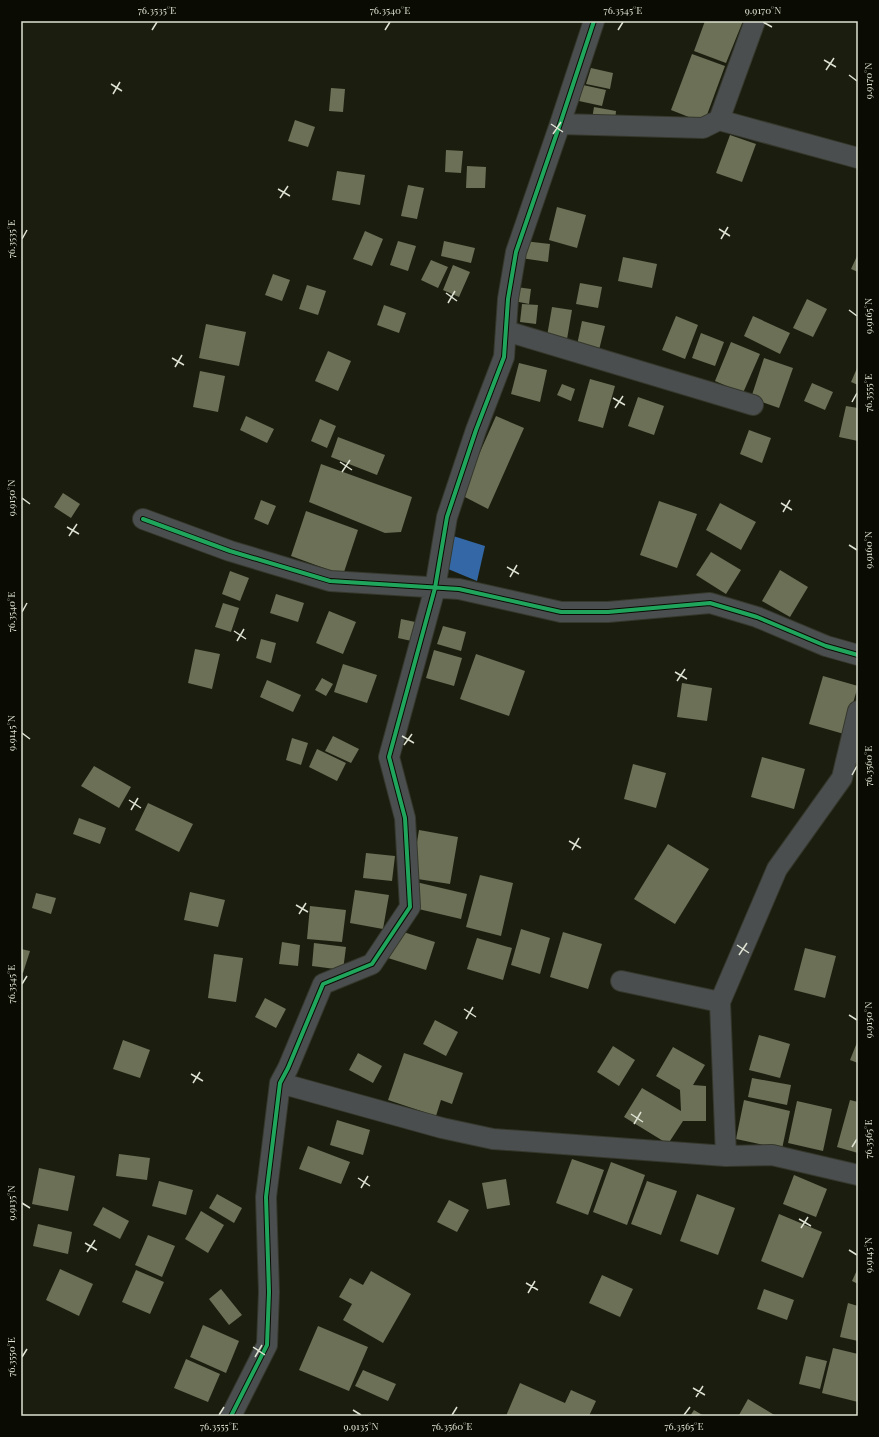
<svg xmlns="http://www.w3.org/2000/svg" width="879" height="1437" font-family="'Playfair Display',serif">
<rect width="100%" height="100%" fill="#1b1e0f"/>
<!-- water -->
<path fill="#3467a5" d="M450,535L485,546L477,581L448,569Z"/>
<!-- building -->
<path fill="#6b7057" d="M705,21H743L726,63L694,51Z
M692,54L725,66L704,123L671,110Z
M591,68L613,73L610,89L586,84Z
M583,85L606,90L602,106L579,101Z
M331,88L345,89L343,112L329,111Z
M594,107L616,111L615,122L592,119Z
M295,120L315,127L308,147L288,141Z
M730,135L756,144L742,182L716,173Z
M446,150L463,151L461,173L445,172Z
M467,166L486,167L485,188H466Z
M337,171L365,175L360,205L332,200Z
M408,185L424,188L417,219L401,216Z
M557,207L586,215L577,248L549,240Z
M365,231L383,239L372,266L353,259Z
M398,241L416,246L408,271L390,265Z
M444,241L475,248L471,263L441,256Z
M524,241L550,244L548,262L521,258Z
M858,254V272L851,269Z
M623,257L657,264L652,288L618,281Z
M431,260L448,267L438,288L421,280Z
M453,265L470,272L459,297L443,290Z
M273,274L290,280L282,301L265,295Z
M580,283L602,287L598,308L576,304Z
M307,285L326,291L318,315L299,309Z
M516,287L531,289L529,304L514,301Z
M807,299L827,309L813,337L793,328Z
M522,304L538,305L536,324L520,322Z
M384,305L406,313L399,333L377,325Z
M552,307L572,310L566,345L546,342Z
M676,316L698,325L685,359L662,350Z
M753,316L790,333L780,354L744,336Z
M582,321L605,326L599,350L577,345Z
M206,324L246,332L239,366L199,358Z
M701,333L724,342L715,366L692,358Z
M731,342L760,354L743,393L715,381Z
M328,351L351,361L338,391L315,381Z
M764,358L793,368L779,408L751,398Z
M519,363L547,370L540,402L511,394Z
M858,366V385L851,382Z
M200,371L225,376L218,412L193,407Z
M590,379L615,386L603,428L578,421Z
M812,383L833,392L825,410L804,401Z
M562,384L575,389L571,401L557,395Z
M638,397L664,406L654,435L628,426Z
M846,406L858,408V441L839,437Z
M246,416L274,429L267,443L240,430Z
M496,416L524,428L488,509L461,495Z
M320,419L336,426L327,448L311,441Z
M749,430L771,438L762,463L740,454Z
M338,437L385,455L377,475L331,457Z
M321,464L412,497L401,532L385,533L309,502Z
M63,493L80,504L71,518L54,507Z
M261,500L276,506L268,525L254,519Z
M659,501L697,514L677,568L640,555Z
M720,503L756,522L741,550L706,530Z
M306,511L358,530L343,575L291,556Z
M711,552L741,570L726,594L696,575Z
M780,570L808,587L790,617L762,601Z
M230,571L249,578L240,601L222,594Z
M276,594L304,603L298,622L270,613Z
M223,603L239,608L231,632L215,627Z
M329,611L356,622L343,654L316,643Z
M401,619L420,623L416,642L398,638Z
M443,626L466,632L461,651L437,644Z
M261,639L276,643L271,663L256,658Z
M195,649L220,654L212,689L188,683Z
M434,650L462,658L454,686L426,678Z
M476,654L525,671L509,716L460,699Z
M343,664L377,675L367,703L334,692Z
M823,676L858,686L844,734L809,724Z
M322,678L333,684L326,696L315,690Z
M267,680L301,695L293,712L260,697Z
M682,683L712,688L707,721L677,717Z
M333,736L359,749L351,763L325,751Z
M292,738L308,743L301,765L286,760Z
M317,749L346,763L337,781L309,767Z
M762,757L805,769L794,809L751,797Z
M633,764L666,773L656,808L624,799Z
M94,766L131,787L119,808L81,786Z
M148,803L193,824L179,852L135,830Z
M79,818L106,828L100,844L73,834Z
M419,830L458,837L450,884L411,878Z
M668,844L709,869L675,924L634,899Z
M366,853L395,856L392,881L363,878Z
M480,875L513,883L501,936L466,927Z
M416,882L467,894L461,919L410,907Z
M355,890L389,895L383,929L350,923Z
M190,892L225,900L218,927L184,920Z
M36,893L56,898L51,914L32,908Z
M310,906L346,910L342,942L307,939Z
M521,929L550,938L540,974L511,965Z
M397,930L435,942L426,970L388,958Z
M563,932L602,944L588,989L550,977Z
M477,938L512,948L503,980L467,969Z
M282,942L300,945L298,966L279,964Z
M314,943L346,947L343,970L312,966Z
M805,948L836,956L825,998L794,990Z
M21,949L30,951L23,973L21,972Z
M214,954L243,958L236,1002L208,998Z
M265,998L286,1009L276,1028L255,1017Z
M435,1020L458,1032L446,1056L423,1044Z
M759,1035L790,1044L780,1078L749,1070Z
M123,1040L150,1050L140,1078L113,1069Z
M858,1040V1063L850,1060Z
M613,1046L635,1060L619,1086L597,1072Z
M673,1047L705,1065L693,1085L706,1086V1121H683L668,1144L624,1117L642,1088L681,1111L680,1090L656,1076Z
M358,1053L382,1066L373,1083L349,1070Z
M404,1053L463,1073L452,1104L441,1100L436,1116L388,1100Z
M752,1078L791,1085L787,1105L748,1097Z
M744,1100L790,1111L782,1149L736,1139Z
M850,1100L858,1102V1153L837,1147Z
M797,1101L832,1109L823,1151L788,1143Z
M337,1120L370,1130L363,1155L330,1145Z
M308,1146L350,1162L341,1184L299,1169Z
M119,1154L150,1158L147,1180L116,1176Z
M572,1159L604,1170L588,1215L556,1203Z
M611,1162L645,1175L627,1225L593,1212Z
M39,1168L75,1176L68,1211L32,1204Z
M794,1175L827,1189L816,1217L783,1204Z
M506,1179L510,1205L487,1209L482,1183Z
M159,1181L193,1190L186,1215L152,1206Z
M647,1181L677,1191L661,1235L631,1224Z
M217,1194L242,1208L234,1223L209,1208Z
M697,1194L735,1208L718,1255L680,1241Z
M449,1200L469,1210L457,1232L437,1222Z
M103,1207L129,1221L120,1239L93,1225Z
M201,1211L224,1225L208,1253L185,1239Z
M779,1214L822,1232L803,1278L761,1261Z
M38,1224L72,1232L68,1254L33,1246Z
M148,1235L175,1246L162,1277L135,1265Z
M858,1268V1284L852,1281Z
M60,1269L93,1284L79,1316L46,1300Z
M136,1270L164,1282L150,1314L122,1302Z
M371,1271L411,1294L383,1343L343,1320L352,1304L339,1297L350,1278L363,1285Z
M602,1275L633,1289L620,1317L589,1303Z
M221,1289L242,1315L229,1325L209,1299Z
M764,1289L794,1300L787,1320L757,1309Z
M848,1303L858,1306V1341L840,1337Z
M203,1325L239,1341L226,1373L190,1357Z
M318,1326L368,1347L349,1391L299,1370Z
M833,1348L858,1354V1402L822,1393Z
M806,1356L827,1361L820,1389L799,1384Z
M186,1359L220,1374L208,1402L174,1388Z
M363,1370L396,1384L388,1401L355,1386Z
M520,1383L565,1403L571,1390L596,1401L589,1416H506Z
M748,1399L776,1416L739,1415Z
M694,1410L704,1416H690Z"/>
<g fill="none" stroke-linecap="round" stroke-linejoin="round">
<defs>
<path id="street" d="M719,120L755,21
M560,124L703,128L719,120L858,158
M506,331L753,405
M143,519L230,551L330,581L459,589L561,612H608L710,603L757,617L826,646L858,655
M621,981L720,1002
M280,1083L442,1128L493,1139L726,1156L772,1155L858,1175
M726,1156L720,1002L777,869L842,778L858,711
M231,1416L267,1345L269,1292L266,1197L280,1083L288,1068L323,984L372,964L410,907L405,818L389,757L435,588L447,517L476,430L504,357L508,299L516,252L560,124L594,21"/>
</defs>
<!-- street casing -->
<use href="#street" stroke="#35382c" stroke-width="22"/>
<!-- street -->
<use href="#street" stroke="#4b4e4f" stroke-width="20"/>
<defs>
<path id="cycleway" d="M143,519L230,551L330,581L459,589L561,612H608L710,603L757,617L826,646L858,655
M231,1416L267,1345L269,1292L266,1197L280,1083L288,1068L323,984L372,964L410,907L405,818L389,757L435,588L447,517L476,430L504,357L508,299L516,252L560,124L594,21"/>
</defs>
<!-- cycleway casing -->
<use href="#cycleway" stroke="#0a0c03" stroke-width="6"/>
<!-- cycleway -->
<use href="#cycleway" stroke="#20a55d" stroke-width="4"/>
</g>
<!-- ticks -->
<path fill="none" stroke="#dee2d2" stroke-width="1.5" d="M763,22L772,27M152,30L157,22M385,30L390,22M618,30L623,22M824,60L836,67M826,70L834,58M849,75L857,81M111,84L122,91M113,94L120,82M551,124L563,132M553,134L561,122M278,189L290,196M280,198L288,186M719,229L730,236M22,239L27,230M721,239L728,227M446,293L457,301M448,303L455,291M849,310L857,316M172,358L184,365M175,367L182,355M613,398L625,405M852,402L857,393M615,408L623,396M340,462L352,470M342,472L350,460M22,498L30,504M781,503L792,510M783,512L790,500M67,527L79,534M69,536L77,524M849,545L857,550M507,567L519,574M510,577L517,565M22,612L27,603M234,631L246,639M237,641L244,629M675,672L687,679M677,681L685,669M22,733L30,739M402,736L414,743M404,745L412,734M852,775L857,766M129,800L141,808M131,810L138,798M569,841L581,848M572,850L579,838M296,905L308,912M299,914L306,903M737,945L749,953M739,955L747,943M22,984L27,976M464,1009L476,1017M849,1015L857,1020M466,1019L473,1007M191,1074L203,1081M193,1083L200,1072M631,1114L643,1122M634,1124L641,1112M852,1147L857,1139M358,1178L370,1186M361,1188L368,1176M22,1203L30,1208M799,1219L811,1226M801,1228L808,1217M85,1243L97,1250M849,1250L857,1255M87,1252L95,1240M526,1283L538,1290M528,1293L535,1281M253,1347L265,1355M22,1357L27,1349M255,1357L262,1345M693,1388L705,1395M696,1397L703,1386M353,1410L361,1415M219,1415L224,1407M452,1415L457,1407M684,1415L690,1407"/>
<!-- border -->
<rect width="879" height="1437" fill="none" stroke="#0a0c03" stroke-width="44"/>
<rect x="22" y="22" width="835" height="1393" fill="none" stroke="#dee2d2" stroke-width="1.5"/>
<g font-size="10" text-anchor="middle" fill="#dee2d2">
<text x="157" y="14">76.3535°E</text>
<text x="390" y="14">76.3540°E</text>
<text x="623" y="14">76.3545°E</text>
<text x="763" y="14">9.9170°N</text>
<text transform="translate(868 81) rotate(-90)" y="4">9.9170°N</text>
<text transform="translate(11 239) rotate(-90)" y="4">76.3535°E</text>
<text transform="translate(868 316) rotate(-90)" y="4">9.9165°N</text>
<text transform="translate(868 393) rotate(-90)" y="4">76.3555°E</text>
<text transform="translate(11 498) rotate(-90)" y="4">9.9150°N</text>
<text transform="translate(868 550) rotate(-90)" y="4">9.9160°N</text>
<text transform="translate(11 612) rotate(-90)" y="4">76.3540°E</text>
<text transform="translate(11 733) rotate(-90)" y="4">9.9145°N</text>
<text transform="translate(868 766) rotate(-90)" y="4">76.3560°E</text>
<text transform="translate(11 984) rotate(-90)" y="4">76.3545°E</text>
<text transform="translate(868 1020) rotate(-90)" y="4">9.9150°N</text>
<text transform="translate(868 1139) rotate(-90)" y="4">76.3565°E</text>
<text transform="translate(11 1203) rotate(-90)" y="4">9.9135°N</text>
<text transform="translate(868 1255) rotate(-90)" y="4">9.9145°N</text>
<text transform="translate(11 1357) rotate(-90)" y="4">76.3550°E</text>
<text x="219" y="1430">76.3555°E</text>
<text x="361" y="1430">9.9135°N</text>
<text x="452" y="1430">76.3560°E</text>
<text x="684" y="1430">76.3565°E</text>
</g>
</svg>
